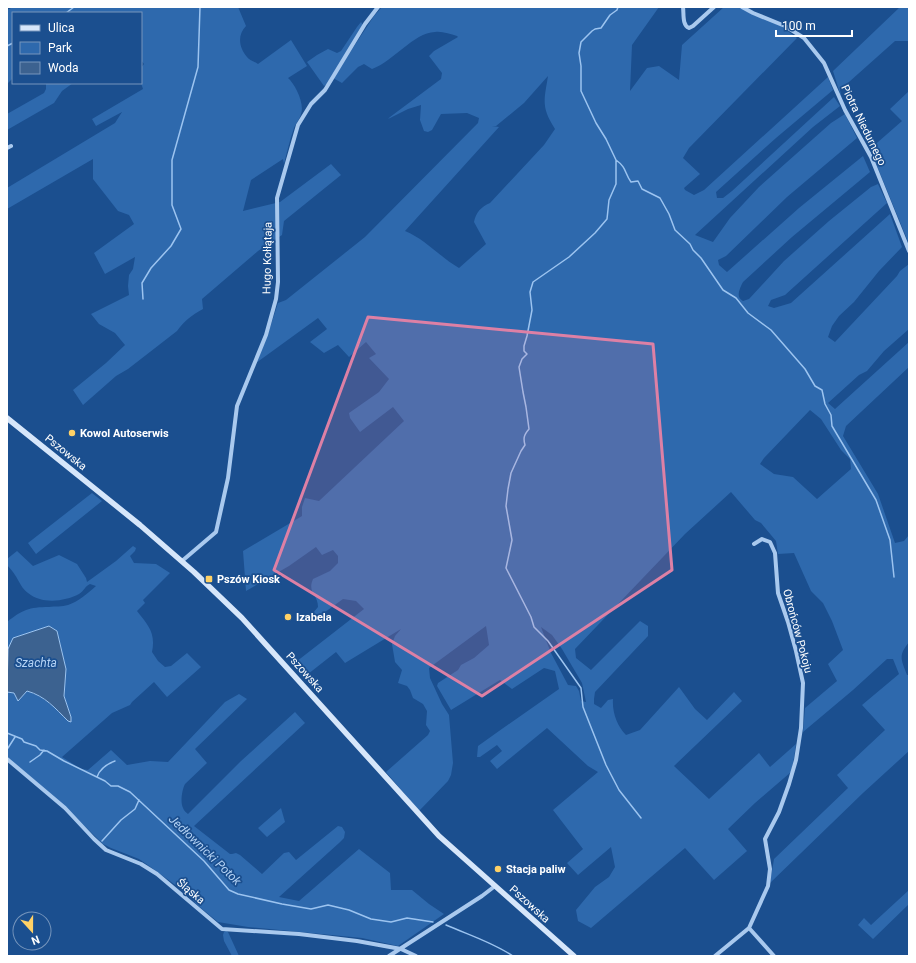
<svg xmlns="http://www.w3.org/2000/svg" width="916" height="963" font-family="Roboto,sans-serif">
<rect width="100%" height="100%" fill="#1b4f8f"/>
<!-- green -->
<path fill="#2e69ad" fill-rule="evenodd" d="M13,7H238L246,26C237,35 239,48 247,57C249,60 255,62 258,64L291,40L307,66L288,78C295,84 305,104 301,114C300,119 296,123 294,128C290,139 287,152 284,164L283,159L251,180L243,211L280,202L331,164L341,175L284,221L282,235L258,251L202,299L203,309C192,315 184,321 177,331L128,369L116,376L83,405L73,390L106,363L125,345L115,333L99,324L91,314L129,295L128,286L129,275L133,269L135,257L105,274L94,253L134,224L129,215L118,211L93,179V159L7,209V188L115,123L122,112L96,126L92,119L143,89L141,83V68L144,64L141,60V13H13V78L7,84V10Z
M382,7H659L632,45L630,91L647,68L659,66L679,80L682,45L724,7H741L781,26L797,38L689,148L683,158L700,174L684,188L685,190L694,195L704,190L828,77L833,90L776,138L716,192L717,198H723L732,191L834,97L840,106L813,127L695,235L713,242L730,218L759,187L831,123L845,114L857,138L787,197L726,256L718,260L719,265L727,272L799,208L863,156L870,172L792,237L743,282C740,288 735,297 743,301L749,299L784,261L829,221L871,187L878,184L887,203L785,295L771,300L768,306L774,308L791,303L890,214L902,247L879,271L854,302L839,316L832,326L828,337L835,342L897,276L900,271L909,264V329L884,351L867,371L859,375L828,403L835,409L909,342V367L846,426L843,436L878,494L895,543L904,541L909,535V642C898,656 901,659 907,675H909V751L863,793L770,883L774,859L848,788L837,775L885,730L862,705L899,674L893,659H887L853,690L803,732L805,708L837,681L828,664L843,650L832,621L823,603L811,591L794,553L778,554L776,541L761,523L755,520L731,492L685,534L575,649L576,658L591,670L640,621L648,626V636L595,692L594,699V704L601,708L608,700L613,699C612,712 617,726 626,735L640,730L679,687L695,709L707,720L734,692L742,701L674,766L709,799L759,753L770,767L796,744L794,758L791,772L755,803L728,829L747,851L714,880L685,848L591,928L578,921L576,910L595,887L609,877L615,867L611,847L578,875L567,863L583,849L553,810L598,772L588,766L547,728L497,769L490,761L502,751L497,745L480,757H477L478,746L499,731L559,689L555,671L544,668L512,689L500,680L451,710L437,686L438,683L458,670L461,665L474,658L489,645L486,626L429,668L430,678L442,704L449,715L453,763L451,775L448,781L419,811L386,772L428,735L430,731L426,725L427,711L423,704L413,698L410,690L407,686L398,683L402,670L395,662L392,644L395,636L401,629L345,663L336,652L303,678L292,665L364,609L356,601L343,599L314,620L313,613L318,607C318,594 307,593 313,579L330,571L338,563V556L333,550L322,555L316,547L289,566L246,591L243,551L302,516V507L305,498L319,501L404,421L393,407L360,432L350,418L349,413L379,392L389,379L369,358L376,354L366,342L349,357L338,345L324,353L310,342L327,329L318,318L256,363L267,337L278,303L286,300L365,237L478,123L479,118L467,113L441,114L432,130L428,132L424,131L420,120L421,105L408,109L388,119L390,117L441,79L442,73L429,56L434,51L458,37L457,36C450,34 442,31 435,32C413,33 394,61 372,69L364,64L358,67L342,83L333,78L374,16ZM548,76C544,101 541,107 555,129L544,145L490,203C481,207 476,212 474,222L486,244L459,268C440,257 425,239 405,231L499,127L492,126H496L524,103ZM810,410L821,419L841,450L850,459L851,469L817,499L793,477L774,474L760,464L764,458ZM541,627L552,635L562,649L582,683L586,702L581,701L579,691L576,686L568,685L551,653Z
M900,7H909V41H895L840,90L842,100L833,71Z
M361,22L363,25L327,84L324,86L307,62L317,55L328,49L337,53L341,51L357,27Z
M46,83H73L62,91L54,103L7,130V114L44,93L46,89Z
M909,91V244L870,149L902,121L890,109Z
M92,493L102,501L36,554L28,543Z
M133,546L136,548L135,551L130,556L134,563L156,564L170,573L143,600L145,603L137,611C148,625 156,633 152,652L158,661L165,667L171,666L187,653L201,667L167,697L154,682L132,702L130,705L112,713L62,757L81,769L88,770L111,750L127,765L150,761L168,762L225,702L239,694L247,699L195,749L207,763L185,784C182,790 180,802 183,808C184,811 186,812 188,814L241,761L295,712L305,723L194,826L230,854H232L236,853L240,855L262,874L284,853L289,852L296,860L338,826L342,827L345,832L344,838L339,843L279,897L299,901L359,849L390,873L391,890H412L429,904L444,914L398,946L362,938L248,927L218,922L196,904L189,895L152,868L139,859L111,848L103,844L61,803L7,757V692L14,693L18,701L27,691C45,697 55,708 68,721L71,717L64,696L66,669L57,631L49,626L40,630L28,633L7,666V622C22,610 29,607 49,607C55,606 62,607 68,605C78,602 88,593 96,586L90,584C85,586 84,591 79,594C64,602 41,604 28,593C22,589 19,581 15,575C13,572 10,568 7,565V559L17,551L33,566L59,555L77,564L86,578L87,582L116,561Z
M281,808L285,822L267,837L258,828Z
M909,890V904L873,939L858,925L864,918L871,925Z
M226,931L228,932L239,956H232L224,941L223,935L224,932Z"/>
<!-- water -->
<path fill="#3c6290" stroke="#9cc4f0" d="M49,626L57,631L66,669L64,696L71,717V722L68,721C55,708 45,696 27,691L18,701L14,693L7,692L8,649L13,638Z"/>
<g fill="none" stroke-linecap="round" stroke-linejoin="round">
<!-- stream -->
<path stroke="#9cc4f0" stroke-width="1.5" d="M618,7L617,10L610,15L601,28L595,29L592,31L581,42L579,53L581,66V91L596,123L606,139L616,160V184L609,200L607,219L595,233L569,257L533,282L530,292L532,310L527,336L524,346V351L527,354L522,359L519,367L523,392L526,407L529,429C524,435 523,438 525,445L521,451L511,473L508,489L506,506L512,540L506,568L531,617L534,627L548,641L581,688L583,707L606,765L619,790L641,818
M66,13L74,7
M7,46L13,43
M616,160C627,168 624,172 631,182L638,181L642,189L660,198L669,214L675,230L690,244L693,250L701,258L723,290L736,298L748,313L771,330L805,369L815,386L822,390L825,404L831,415L832,426L876,500L890,540L894,577
M143,299L142,283L151,268L171,246L181,229L172,205V160L198,67L200,7
M7,733L22,739L24,742L36,746L40,750L47,751L64,761L105,781L111,786H118L130,792L204,861L229,890L238,894L282,904L311,909L328,905L349,910L371,919L391,922L407,918L433,922
M8,748L15,737
M30,762L40,755L44,750
M97,777C100,768 107,764 115,761
M102,841L121,820L135,809L139,800
M446,925C469,935 492,942 513,956"/>
<!-- street -->
<path stroke="#a9c9ee" stroke-width="4" d="M683,7C684,14 682,25 689,28L693,26L714,7
M742,7L753,13L785,26L804,38L824,63L845,110L871,157L909,251
M7,148L11,146
M182,561L216,532L228,478L237,406L266,335L276,299L278,282L277,198L298,125L311,104L325,90L365,24L378,7
M7,759L65,808L94,839L106,850L141,864L157,874L222,929L299,934L357,941L401,949L416,956
M749,928L774,956
M389,956L482,896L495,886
M715,956L749,928L768,886L770,869L765,839L779,812L789,784L796,760L801,728L803,683L796,651L788,622L778,593L775,553L770,542L762,539L754,544"/>
<!-- secondary -->
<path stroke="#d6e6fa" stroke-width="5.5" d="M7,418L140,525L194,572L242,618L439,836L574,956"/>
</g>
<!-- marked area -->
<path fill="#dd80a5" fill-opacity="0.2" stroke="#dd80a5" stroke-width="3" stroke-linejoin="round" d="M368,317L653,344L672,570L482,696L274,570Z"/>
<!-- markers -->
<g fill="#ffd166" stroke="#1b4f8f" stroke-width="1.5">
<circle cx="72" cy="433" r="4"/>
<rect x="205" y="575" width="8" height="8" rx="2"/>
<circle cx="288" cy="617" r="4"/>
<circle cx="498" cy="869" r="4"/>
</g>
<g text-anchor="middle" stroke-width="3.5" stroke-linejoin="round" paint-order="stroke">
<!-- street labels -->
<g font-size="11" fill="#fff" stroke="#1b4f8f">
<text transform="translate(864 125) rotate(64)" y="4">Piotra Niedurnego</text>
<text transform="translate(267 258) rotate(-89)" y="4">Hugo Kołłątaja</text>
<text transform="translate(66 452) rotate(39)" y="4">Pszowska</text>
<text transform="translate(798 631) rotate(75)" y="4">Obrońców Pokoju</text>
<text transform="translate(305 672) rotate(48)" y="4">Pszowska</text>
<text transform="translate(191 891) rotate(40)" y="4">Śląska</text>
<text transform="translate(530 904) rotate(42)" y="4">Pszowska</text>
</g>
<!-- poi labels -->
<g font-size="11" font-weight="bold" fill="#fff" stroke="#1b4f8f" text-anchor="start">
<text x="80" y="437">Kowol Autoserwis</text>
<text x="217" y="583">Pszów Kiosk</text>
<text x="296" y="621">Izabela</text>
<text x="506" y="873">Stacja paliw</text>
</g>
<!-- water labels -->
<g font-size="12" font-style="italic" fill="#b5d3f5" stroke="#1b4f8f">
<text x="36" y="667">Szachta</text>
<text transform="translate(205 850) rotate(44)" y="4">Jedłownicki Potok</text>
</g>
</g>
<!-- border -->
<rect width="916" height="963" fill="none" stroke="#ffffff" stroke-width="16"/>
<!-- legend -->
<rect x="12" y="12" width="130" height="72" fill="#1b4f8f" stroke="#7695bc"/>
<rect x="20" y="25" width="20" height="6" fill="#d6e6fa" stroke="#7695bc"/>
<text x="48" y="32" font-size="12" fill="#ffffff">Ulica</text>
<rect x="20" y="42" width="20" height="12" fill="#2e69ad" stroke="#7695bc"/>
<text x="48" y="52" font-size="12" fill="#ffffff">Park</text>
<rect x="20" y="62" width="20" height="12" fill="#3c6290" stroke="#7695bc"/>
<text x="48" y="72" font-size="12" fill="#ffffff">Woda</text>
<!-- north arrow -->
<g transform="translate(32 931) rotate(159)"><circle r="19" fill="#1b4f8f" stroke="#7695bc"/>
<path d="M0-3L7 15L0 10L-7 15Z" fill="#ffd166"/>
<text y="-6" font-size="11" font-weight="bold" text-anchor="middle" fill="#ffffff">N</text>
</g>
<!-- scale -->
<path d="M776 30v6h76v-6" fill="none" stroke="#ffffff" stroke-width="2"/>
<text x="782" y="30" font-size="12" fill="#ffffff" stroke="#1b4f8f" stroke-width="3" paint-order="stroke">100 m</text>
</svg>
